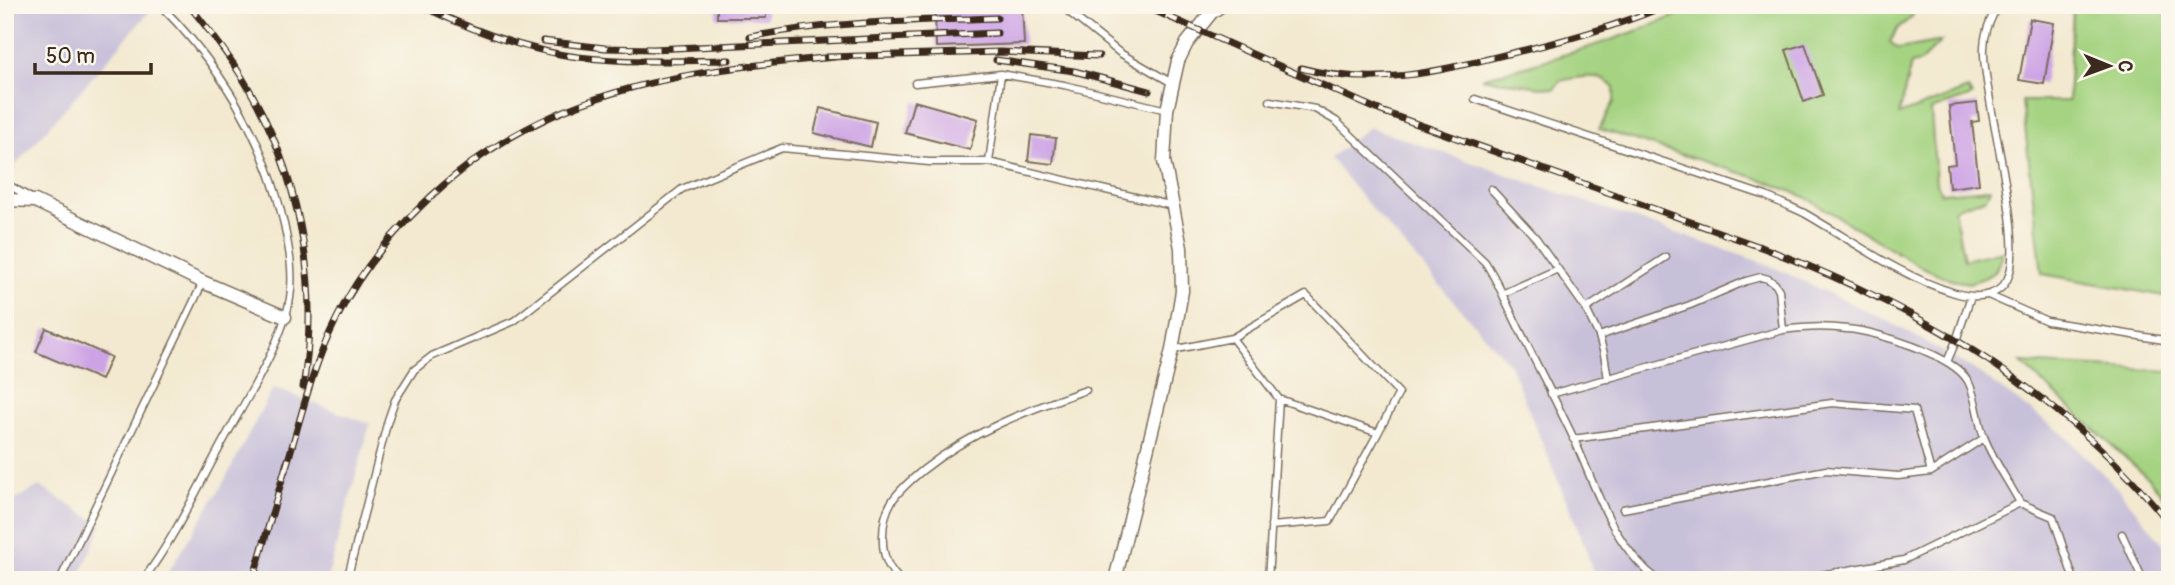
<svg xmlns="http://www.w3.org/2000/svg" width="2175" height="585" font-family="Pangolin,sans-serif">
<rect width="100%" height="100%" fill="#fbf7ec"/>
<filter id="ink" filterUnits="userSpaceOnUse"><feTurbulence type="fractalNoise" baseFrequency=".0143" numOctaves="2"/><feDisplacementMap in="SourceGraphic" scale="14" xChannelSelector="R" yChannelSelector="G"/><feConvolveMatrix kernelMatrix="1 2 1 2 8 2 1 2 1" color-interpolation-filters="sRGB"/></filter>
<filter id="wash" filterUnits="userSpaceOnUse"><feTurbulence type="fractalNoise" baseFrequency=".00686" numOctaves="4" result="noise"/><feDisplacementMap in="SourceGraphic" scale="28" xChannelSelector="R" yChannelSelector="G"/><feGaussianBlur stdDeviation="1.57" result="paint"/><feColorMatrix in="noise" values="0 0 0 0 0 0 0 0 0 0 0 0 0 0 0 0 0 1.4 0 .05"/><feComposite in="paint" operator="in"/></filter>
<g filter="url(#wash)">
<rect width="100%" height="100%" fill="#f3e9d0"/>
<!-- industrial -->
<path fill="#c7c0d9" d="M5,5H143L149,12L13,168L5,164Z
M1369,127L1769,265L1890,322L1973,369L2062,433L2117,488L2161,541L2170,555V580H1595L1585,546L1510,365L1366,202L1330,158Z
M273,388L370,424L327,580H163L221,487Z
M39,486L102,525L78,580H5V506Z"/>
<!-- green -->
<path fill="#a5d381" stroke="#707e50" stroke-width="2" d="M1701,5H1915L1912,17L1898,28L1890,42L1899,49L1941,41L1920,62L1911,64L1899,115L1968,89L1972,96L1931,110L1936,183L1941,193L1990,189L1986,198L1954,209L1964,260L2002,251L2000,260L1995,272L1984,278L1969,283L1951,280L1918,265L1805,197L1763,180L1599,129L1614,102V88C1599,71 1580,77 1560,81L1554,89L1481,78C1557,58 1629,37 1701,5Z
M2073,5H2170V297L2042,274L2022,101H2068Z
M2021,363L2170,371V504L2150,480Z"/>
<g id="blocks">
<!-- building -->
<path fill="#cca3e5" d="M717,5H766V18H717Z
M1003,5H1022L1024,44L936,47L935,10L1003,7Z
M2030,19L2054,23L2044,84L2019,80Z
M1805,44L1823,95L1804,102L1786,50Z
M914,101L978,119L970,150L905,133Z
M1977,103L1979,121L1972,122L1979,184L1949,188L1947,165L1955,164L1949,106Z
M820,108L876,122L871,147L814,133Z
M1031,135L1056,138L1053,164L1028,161Z
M46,328L111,357L101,380L36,352Z"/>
</g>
</g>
<g filter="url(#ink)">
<use href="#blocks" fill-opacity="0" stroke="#7b6d5c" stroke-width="2"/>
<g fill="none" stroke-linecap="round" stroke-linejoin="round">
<defs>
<path id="lane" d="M1060,5L1120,53L1172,83
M915,83L1001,74L1064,85L1167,110
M1475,99L1766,196C1778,202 1792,207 1804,213C1853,241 1901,277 1955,293C1972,298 1997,299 2007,280C2027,244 1985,104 1984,55C1983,36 1988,21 1999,5
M1270,101L1315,109L1336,121L1485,262C1496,278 1503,296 1512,314C1532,356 1554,397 1574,439C1597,490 1612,545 1658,580
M989,162L1001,74
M5,183L31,198
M1491,189L1536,238L1586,309L1599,336L1604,354L1608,379
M1504,293L1558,269
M1988,295L2047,321L2170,341
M1586,309L1666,257
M1599,336L1690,305L1746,281L1761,277L1768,279L1775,284L1779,290L1783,330
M1232,338L1306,295L1399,393L1378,433L1279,399
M1172,350L1232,338L1279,399L1268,580
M1947,362L1956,341L1971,296
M1551,394L1783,330C1805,327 1825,326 1847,329C1876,331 1953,355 1968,381C1977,398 1977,419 1984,437C1993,460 2009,482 2020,503L1904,560L1794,580
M1573,439L1832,403L1914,410L1931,472L1984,438
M2020,503L2053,517L2074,580
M1623,509L1826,470L1898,476L1931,472
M1271,526L1330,521L1378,433
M2122,534L2143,580
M60,580L203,282
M143,580C174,539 196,491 220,447C242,406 283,343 290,298C294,273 289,248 284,224C265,140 221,66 160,5
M347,580L388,420L395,400L414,370L432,356L514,321L682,189L782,148L929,162H989L1173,206
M900,580C887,568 882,553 883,536C883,524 886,511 892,501C900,489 912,479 923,470C972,431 1028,410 1086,390"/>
<path id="street" d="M5,200L35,201L203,282L285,317
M1115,580L1172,350L1182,291L1181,248L1164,161L1167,110L1178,61L1187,43L1211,13L1222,5"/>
</defs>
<!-- lane casing -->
<use href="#lane" stroke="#7b6d5c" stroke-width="9"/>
<!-- street casing -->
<use href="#street" stroke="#7b6d5c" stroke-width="15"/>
<!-- lane -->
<use href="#lane" stroke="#fff" stroke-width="6"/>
<!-- street -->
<use href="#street" stroke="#fff" stroke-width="12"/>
<defs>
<path id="rail" d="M189,5C207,28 225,50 240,74C298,166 321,280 303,387
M420,5C469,29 523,50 578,57C628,63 679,61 729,60
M1142,5L1381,111L1769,250C1924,310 2065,393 2170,524
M750,37C831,21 914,21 997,18
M543,41L605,48L653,49L997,33
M827,57L1000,52L1099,56
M996,60L1074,71L1149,91
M1301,68C1374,88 1436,72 1508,54C1563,41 1615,27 1667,5
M285,471C300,421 312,367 336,320C357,276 386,240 421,206C539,90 677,71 835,57
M253,580L287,462"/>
</defs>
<!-- rail casing -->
<use href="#rail" stroke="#3b2a1e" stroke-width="7"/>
<!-- rail -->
<use href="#rail" stroke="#fbf7ec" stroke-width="4.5" stroke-dasharray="13" stroke-linecap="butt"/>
</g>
</g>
<!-- margin -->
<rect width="2175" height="585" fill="none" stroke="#fbf7ec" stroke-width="28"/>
<!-- north arrow -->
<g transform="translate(2109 66) rotate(91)" stroke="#fbf7ec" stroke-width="5" paint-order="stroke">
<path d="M0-5L12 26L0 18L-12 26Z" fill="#3b2a1e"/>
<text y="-10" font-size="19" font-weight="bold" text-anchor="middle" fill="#3b2a1e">С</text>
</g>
<!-- scale -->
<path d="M35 63v10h116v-10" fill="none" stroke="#3b2a1e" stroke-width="3.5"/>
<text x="46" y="63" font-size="21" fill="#3b2a1e" stroke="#fbf7ec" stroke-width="5" paint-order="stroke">50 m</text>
</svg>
